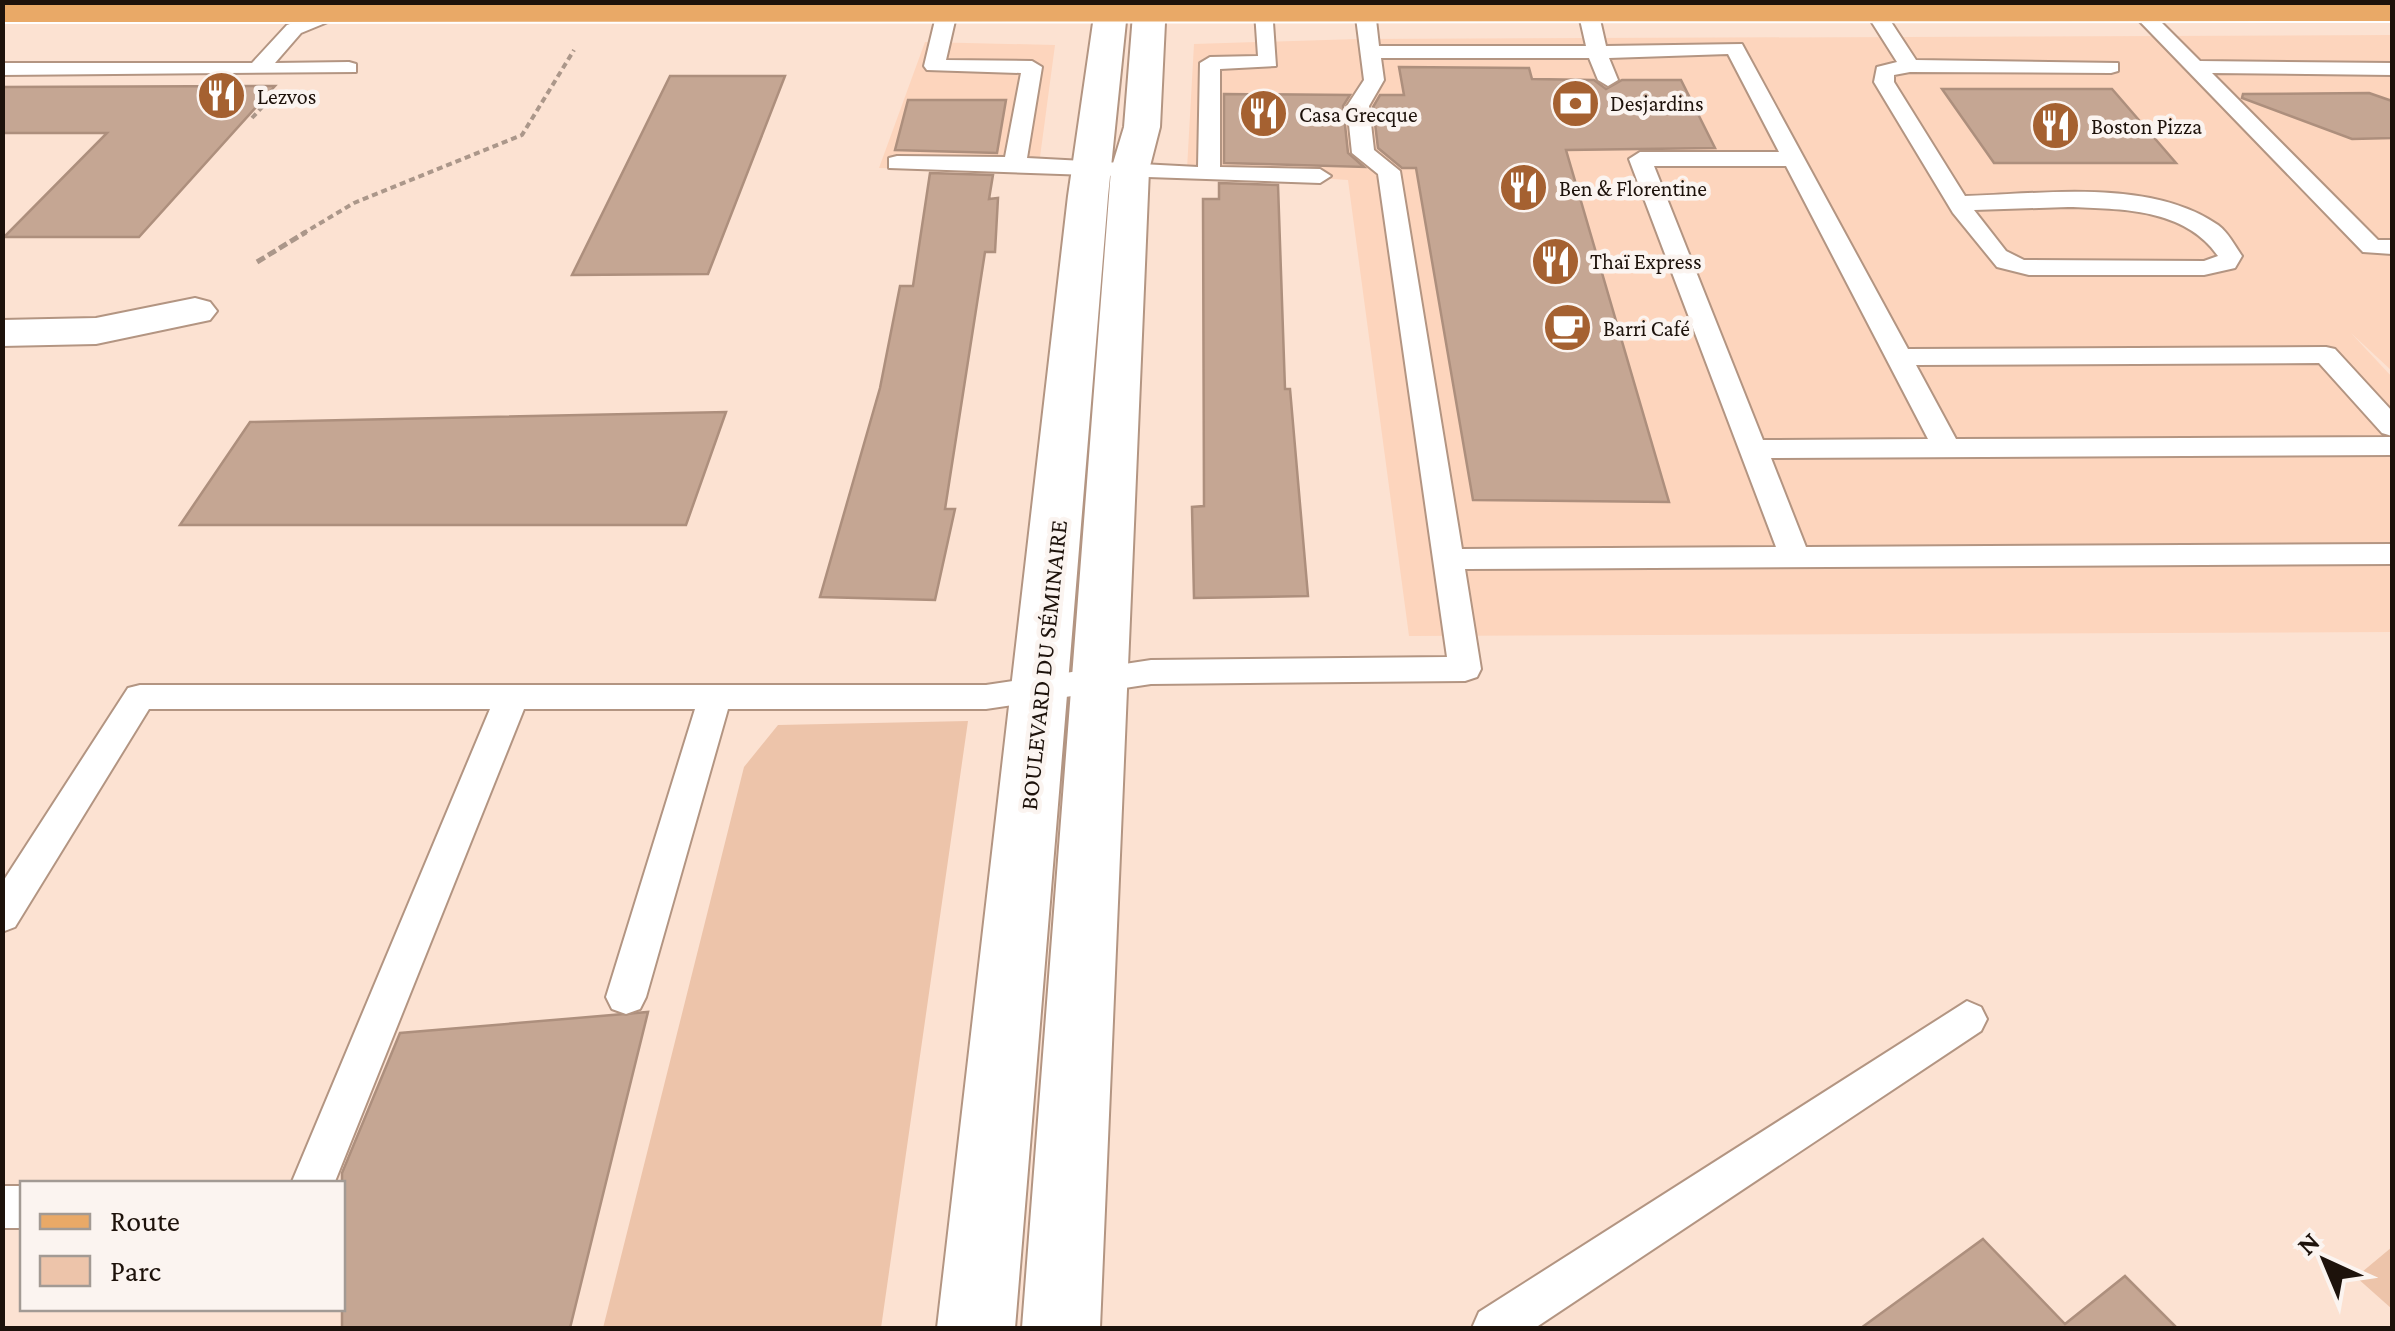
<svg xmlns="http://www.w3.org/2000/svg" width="2395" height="1331" font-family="'Crimson Pro',serif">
<rect width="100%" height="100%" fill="#fce2d2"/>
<!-- built -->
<path fill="#fdd5bd" d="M2392,35V371L2351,333L2392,377V632L1409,636L1348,180L1187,169L1194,44L1358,39Z
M925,42L1055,45L1038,172L879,168Z"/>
<!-- green -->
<path fill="#edc4aa" d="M968,721L881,1328H603L744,767L778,725Z
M2392,1247V1309L2356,1277Z"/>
<!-- building -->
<path fill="#c5a693" stroke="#ad8f7d" stroke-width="2.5" d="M1399,67L1529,68L1532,79L1594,80L1606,89L1622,80H1681L1715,148L1566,150L1669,502L1473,500L1416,168H1402L1378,148L1373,107L1380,95H1404Z
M670,76H785L708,274L572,275Z
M275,86L139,237H4L107,133H2V87Z
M1942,89H2112L2176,163H1994Z
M2369,93L2392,101V138L2352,139L2242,98L2243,94Z
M1224,94L1350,95L1343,106L1348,153L1364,167L1224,163Z
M908,100H1006L997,153L895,150Z
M930,173L993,175L989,199L998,198L995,252H985L945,509H955L935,600L820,597L880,388L900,286H913Z
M1219,183L1278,185L1285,389H1290L1308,596L1194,598L1192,507L1204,506L1203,199H1219Z
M726,412L686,525H180L250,422Z
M648,1012L570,1328H342V1173L400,1033Z
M1983,1239L2065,1324L2125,1276L2177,1328H1861Z"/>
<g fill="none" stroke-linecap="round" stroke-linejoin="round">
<defs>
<path id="lane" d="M1354,2H1374L1379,46H1586L1576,2H1596L1606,46L1742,44L1908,349L2326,347L2335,349L2392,411V436L2382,433L2319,363L1916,365L1956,439L2392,437V455L1771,458L1806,547L2392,544V564L1465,569L1481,669L1477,677L1465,681L1151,684L986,709H728L646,997L640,1009L626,1014L612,1009L606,997L695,709H524L334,1184H291L490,709H149L15,927L2,932V883L128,688L140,685H986L1151,660L1447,657L1378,174L1352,153L1347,106L1364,80ZM1728,54L1779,152H1640L1629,159L1776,547L1462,549L1400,171L1374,150L1369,106L1384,80L1381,58H1589L1598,80L1608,86L1618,80L1609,58ZM1654,166H1786L1928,439L1763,440Z
M1859,2H1878L1916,60L2118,63V71L2111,73L1910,72L1894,75V82L1965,196C2043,194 2150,178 2218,225C2228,232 2235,246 2242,256L2235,268L2204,275H2029L1997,267L1953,213L1874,82L1877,67L1897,62ZM2068,207C2121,209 2185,208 2218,256L2204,261L2024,260L2006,251L1974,210Z
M2121,2H2141L2200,61L2392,63V75L2212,73L2378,240H2392V254L2363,252Z
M947,6L957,12L946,60L1032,61L1042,67L1027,158L1198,167L1200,63L1210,57L1258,56L1255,12L1272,8L1276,66L1220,69V167L1320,169L1331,176L1320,183L889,168V158L897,156L1005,157L1021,73L927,70L924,66L937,12Z
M335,8L352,12L301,33L275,63L349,62L356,64V72L2,75V63H252L287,25Z
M1967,1001L1981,1007L1987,1019L1981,1031L1535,1328H1472L1479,1312Z
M2,1186H22V1228H2Z"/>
<path id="street" d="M1096,2H1128L1108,196L1015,1328H937L1068,196Z
M1134,2H1166L1160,127L1149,170L1100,1328H1022L1111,170L1124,127Z
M195,298L210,302L217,311L210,320L96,344L2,346V320L96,318Z"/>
<path id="primary" d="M2,2H2392V21L2,22Z"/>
</defs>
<!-- lane casing -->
<use href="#lane" stroke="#b39582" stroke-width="4"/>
<!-- street casing -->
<use href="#street" stroke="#b39582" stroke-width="4"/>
<!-- primary casing -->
<use href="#primary" stroke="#fff" stroke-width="4"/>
<!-- path-far1 -->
<path stroke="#ab978a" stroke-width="4" stroke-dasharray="6 4" stroke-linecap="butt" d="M252,118L264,105
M302,234L354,203L522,135L574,50"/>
<!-- path -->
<path stroke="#ab978a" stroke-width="5" stroke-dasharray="9 4" stroke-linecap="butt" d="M257,262L306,232"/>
<!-- lane -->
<use href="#lane" fill="#fff" fill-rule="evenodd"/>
<!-- street -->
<use href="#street" fill="#fff" fill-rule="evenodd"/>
<!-- primary -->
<use href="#primary" fill="#e9a967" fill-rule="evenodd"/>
</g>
<!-- icons -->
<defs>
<symbol id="restaurant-disc" viewBox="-11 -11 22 22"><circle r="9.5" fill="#a56131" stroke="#fbf4f0"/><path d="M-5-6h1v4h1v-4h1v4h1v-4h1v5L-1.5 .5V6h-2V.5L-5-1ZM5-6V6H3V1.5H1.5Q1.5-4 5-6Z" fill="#fff"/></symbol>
<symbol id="bank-disc" viewBox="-11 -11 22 22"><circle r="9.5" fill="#a56131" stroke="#fbf4f0"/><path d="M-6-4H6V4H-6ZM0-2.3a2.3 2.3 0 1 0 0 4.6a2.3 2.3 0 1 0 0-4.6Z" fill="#fff"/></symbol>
<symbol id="cafe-disc" viewBox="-11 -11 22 22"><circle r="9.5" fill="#a56131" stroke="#fbf4f0"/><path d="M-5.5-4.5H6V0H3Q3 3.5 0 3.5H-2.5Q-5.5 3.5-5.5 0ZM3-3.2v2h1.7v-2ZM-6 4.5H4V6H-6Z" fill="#fff"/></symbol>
</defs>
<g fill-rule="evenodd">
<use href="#restaurant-disc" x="194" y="68" width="55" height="55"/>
<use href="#bank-disc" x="1548" y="76" width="55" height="55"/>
<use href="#restaurant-disc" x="1236" y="86" width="55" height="55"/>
<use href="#restaurant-disc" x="2028" y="98" width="55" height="55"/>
<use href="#restaurant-disc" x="1496" y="160" width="55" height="55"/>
<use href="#restaurant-disc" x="1528" y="234" width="55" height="55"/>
<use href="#cafe-disc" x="1540" y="300" width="55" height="55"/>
</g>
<g text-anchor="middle" stroke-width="9" stroke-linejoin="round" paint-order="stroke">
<!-- far-poi labels -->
<g font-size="22" fill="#1d120b" stroke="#fbf4f0" text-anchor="start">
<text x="257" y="104">Lezvos</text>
<text x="1610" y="111">Desjardins</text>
<text x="1299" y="122">Casa Grecque</text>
<text x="2091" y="134">Boston Pizza</text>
<text x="1559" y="196">Ben &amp; Florentine</text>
<text x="1590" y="269">Thaï Express</text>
<text x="1603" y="336">Barri Café</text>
</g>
<!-- street labels -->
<g font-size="25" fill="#1d120b" stroke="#fbf4f0">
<text transform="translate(1043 665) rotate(-84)" y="9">BOULEVARD DU SÉMINAIRE</text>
</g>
</g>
<!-- border -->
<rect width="2395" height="1331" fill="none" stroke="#1d120b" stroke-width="10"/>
<!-- legend -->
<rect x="20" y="1181" width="325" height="130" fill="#fbf4f0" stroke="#a29a94" stroke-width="2.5"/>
<rect x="40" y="1214" width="50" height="15" fill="#e9a967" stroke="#a29a94" stroke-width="2.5"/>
<text x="110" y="1231" font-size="30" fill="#1d120b">Route</text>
<rect x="40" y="1256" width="50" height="30" fill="#edc4aa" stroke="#a29a94" stroke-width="2.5"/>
<text x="110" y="1281" font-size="30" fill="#1d120b">Parc</text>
<!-- north arrow -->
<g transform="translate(2325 1261) rotate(316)" stroke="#fbf4f0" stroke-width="8" paint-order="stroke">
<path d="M0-8L18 38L0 25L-18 38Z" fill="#1d120b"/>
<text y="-15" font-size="28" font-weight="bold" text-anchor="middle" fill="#1d120b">N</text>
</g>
</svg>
